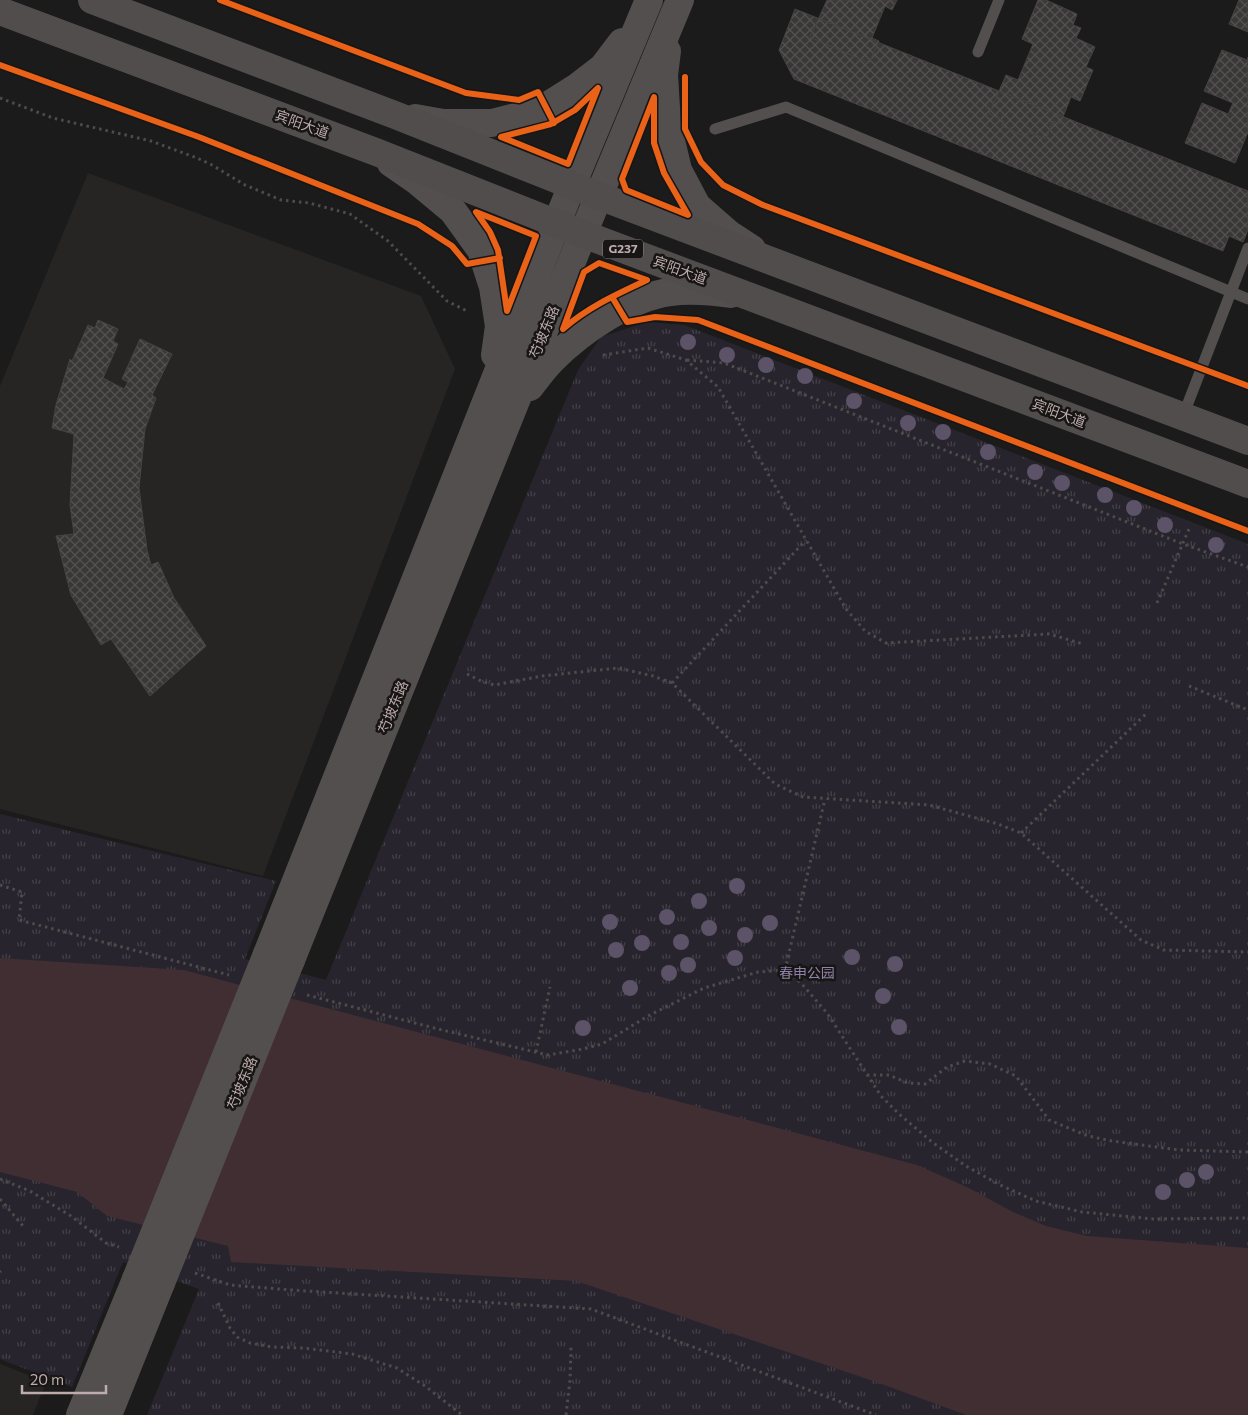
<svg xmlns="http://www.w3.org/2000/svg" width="1248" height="1415" font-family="Commissioner,'Noto Sans SC',sans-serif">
<defs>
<pattern id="park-tufts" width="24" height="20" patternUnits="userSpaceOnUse" patternTransform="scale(1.25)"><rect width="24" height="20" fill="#28242d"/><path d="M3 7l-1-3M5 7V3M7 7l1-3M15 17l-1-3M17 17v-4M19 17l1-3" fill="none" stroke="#454149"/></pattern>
<pattern id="building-cross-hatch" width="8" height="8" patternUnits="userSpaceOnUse" patternTransform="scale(1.25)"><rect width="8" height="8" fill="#393737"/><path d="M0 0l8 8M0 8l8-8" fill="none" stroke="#545151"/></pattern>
</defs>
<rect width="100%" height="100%" fill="#1b1b1b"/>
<!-- built -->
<path fill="#272524" d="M88,173L421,296L455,369L263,876L0,809V386Z
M0,1364L46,1382L33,1415H0Z"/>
<!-- park -->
<path fill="url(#park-tufts)" d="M647,322L684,325L1248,544V1415H147L199,1289L123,1262L72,1387L0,1359V814L276,881L245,959L326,980L578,370L601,337Z"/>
<!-- water -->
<path fill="#402e32" d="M0,958L184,970L917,1165L969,1188L1011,1211L1046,1226L1087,1236L1248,1248V1415H966L876,1382L576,1281L231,1262L228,1246L107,1216L77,1192L0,1172Z"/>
<!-- building -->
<path fill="url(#building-cross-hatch)" stroke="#474343" d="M827,0H897L892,10L885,6L872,38L879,41L869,63L810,37Z
M1038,0H1046L1077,14L1073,25L1081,28L1076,38L1095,47L1086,67L1093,70L1080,101L1071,97L1060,124L1053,121L1046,139L1028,132L1026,137L1002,126L1004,121L989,114L1006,75L1018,80L1033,44L1022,39Z
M1239,0H1248V32L1229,24Z
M795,9L1248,191V230L1243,242L1229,236L1223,251L794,79L779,50Z
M1222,50L1247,60L1248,57V132L1235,163L1185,143L1202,103L1228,114L1233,103L1204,91Z
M98,320L118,329L113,341L118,344L103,378L124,389L128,382L122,379L140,339L172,354L152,395L156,398L145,429L139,488L147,550L151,565L158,562L174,598L206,646L150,696L111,639L101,645L71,595L56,536L74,534L70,505L74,434L52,428L56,405L70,359L72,361L88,325L95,328Z"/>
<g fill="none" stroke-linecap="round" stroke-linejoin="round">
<!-- path -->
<path stroke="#4f4b4b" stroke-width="3" stroke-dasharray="2.5 4" stroke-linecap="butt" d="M0,98L53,118L151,141L197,158L212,165L245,185L281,200L309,203L350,214L388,241L447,301L469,312
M603,355L648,348L686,360L718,387L846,609L865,631L886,643L1049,634L1083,644
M687,360L724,363L1183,544L1248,567
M1157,603L1189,529
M467,674L481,681L494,685L542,676L618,668L653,676L672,683L775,784L803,797L929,805L998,824L1021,833L1141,940L1164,950L1248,952
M672,683L806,540
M1189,686L1248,710
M1021,833L1148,712
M0,885L22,892L19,920L229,975
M785,970L825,799
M307,995L442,1030L548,1055L583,1049L602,1044L648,1016L704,988L758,972L785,970L801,983L827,1013L881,1096L899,1114L932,1142L966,1166L1000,1185L1036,1201L1082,1212L1153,1219L1248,1218
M536,1052L550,987
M867,1075H889L908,1083L925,1084L947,1067L965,1061L990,1064L1016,1076L1049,1120L1088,1136L1112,1141L1179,1150L1248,1152
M0,1179L30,1191L71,1216L106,1243L119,1247
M0,1199L23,1226
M0,1272L1,1271
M195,1273L230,1285L291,1290L591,1309L876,1415
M218,1303L230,1328L237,1337L250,1343L272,1347L304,1348L352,1354L397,1368L425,1386L462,1415
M566,1415L570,1380L571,1347"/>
<!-- service -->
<path stroke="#544f4f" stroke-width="11" d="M978,52L999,0
M715,129L786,107L1248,299
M1183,416L1248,248"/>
<!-- tertiary -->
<path stroke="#544f4f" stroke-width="28" d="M667,51L664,75L667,124L678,170L697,206L729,234L752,249
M415,118L443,123H492L539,111L577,87L603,67L622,42
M391,163L417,181L453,211L481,250L493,287L499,326L495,355
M530,387C537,378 544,368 552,360C580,332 630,297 670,292C691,289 711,291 731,294
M267,954L572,185L649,0
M291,960L583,234L680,0
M80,1415L136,1279
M108,1415L161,1283"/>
<!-- trunk -->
<path stroke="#504d4c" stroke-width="28" d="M92,0L395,115L599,196L1248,441
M0,11L376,152L583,234L1248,484"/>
<!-- tertiary-bridge -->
<path stroke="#544f4f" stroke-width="28" d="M136,1279L267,954
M161,1283L291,960"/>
<defs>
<path id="cycleway" d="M220,0L466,93L519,100L538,92L554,123
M0,65L199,137L418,224L452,246L467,264L500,258
M685,77V129L701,162L723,185L763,205L1248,386
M598,88L568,164L501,137L551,124L575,110Z
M654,97V143L664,173L688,215L626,190L622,179Z
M476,212L536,236L507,311L498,250L490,232Z
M599,263L647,280C617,294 588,307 563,329L584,272Z
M612,297L627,322L655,317L698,320L1248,531"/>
</defs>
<!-- cycleway casing -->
<use href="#cycleway" stroke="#171615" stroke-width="9"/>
<!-- cycleway -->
<use href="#cycleway" stroke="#ea6118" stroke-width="6"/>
</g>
<!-- trees -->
<g fill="#5c5369">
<circle cx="688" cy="342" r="8"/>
<circle cx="727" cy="355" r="8"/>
<circle cx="766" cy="365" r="8"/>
<circle cx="805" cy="376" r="8"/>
<circle cx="854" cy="401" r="8"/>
<circle cx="908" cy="423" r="8"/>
<circle cx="943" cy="432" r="8"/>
<circle cx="988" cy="452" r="8"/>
<circle cx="1035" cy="472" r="8"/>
<circle cx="1062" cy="483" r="8"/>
<circle cx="1105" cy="495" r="8"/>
<circle cx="1134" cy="508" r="8"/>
<circle cx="1165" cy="525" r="8"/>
<circle cx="1216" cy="545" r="8"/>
<circle cx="737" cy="886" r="8"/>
<circle cx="699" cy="901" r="8"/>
<circle cx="667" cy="917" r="8"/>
<circle cx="610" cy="922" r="8"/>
<circle cx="770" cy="923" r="8"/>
<circle cx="709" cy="928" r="8"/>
<circle cx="745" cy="935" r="8"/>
<circle cx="681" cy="942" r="8"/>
<circle cx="642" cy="943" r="8"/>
<circle cx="616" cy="950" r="8"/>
<circle cx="852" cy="957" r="8"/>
<circle cx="735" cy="958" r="8"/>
<circle cx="895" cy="964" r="8"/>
<circle cx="688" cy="965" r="8"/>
<circle cx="669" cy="973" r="8"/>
<circle cx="630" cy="988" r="8"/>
<circle cx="883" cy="996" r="8"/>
<circle cx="899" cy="1027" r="8"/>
<circle cx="583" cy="1028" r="8"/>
<circle cx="1206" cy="1172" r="8"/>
<circle cx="1187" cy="1180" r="8"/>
<circle cx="1163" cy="1192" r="8"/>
</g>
<g text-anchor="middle" stroke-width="5" stroke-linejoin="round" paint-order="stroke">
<!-- shield labels -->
<rect fill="#171615" stroke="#8b7f7e" stroke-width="1" x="603" y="239.5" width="40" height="19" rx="4"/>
<g font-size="12" font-weight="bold" fill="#bdacab">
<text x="623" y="253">G237</text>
</g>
<!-- street labels -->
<g font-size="14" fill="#bdacab" stroke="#171615">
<text transform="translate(302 124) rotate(20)" y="5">宾阳大道</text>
<text transform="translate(680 270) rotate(20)" y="5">宾阳大道</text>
<text transform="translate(544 332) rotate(-68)" y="5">芍坡东路</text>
<text transform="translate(1059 413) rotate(21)" y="5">宾阳大道</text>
<text transform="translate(393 707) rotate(-68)" y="5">芍坡东路</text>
<text transform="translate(242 1083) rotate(-68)" y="5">芍坡东路</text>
</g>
<!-- park labels -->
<g font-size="14" fill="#9181a9" stroke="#171615">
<text x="807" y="978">春申公园</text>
</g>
</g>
<!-- scale -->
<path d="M22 1385v8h84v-8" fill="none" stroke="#bdacab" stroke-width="2.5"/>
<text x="30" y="1385" font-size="15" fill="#bdacab" stroke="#171615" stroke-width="4" paint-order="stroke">20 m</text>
</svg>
